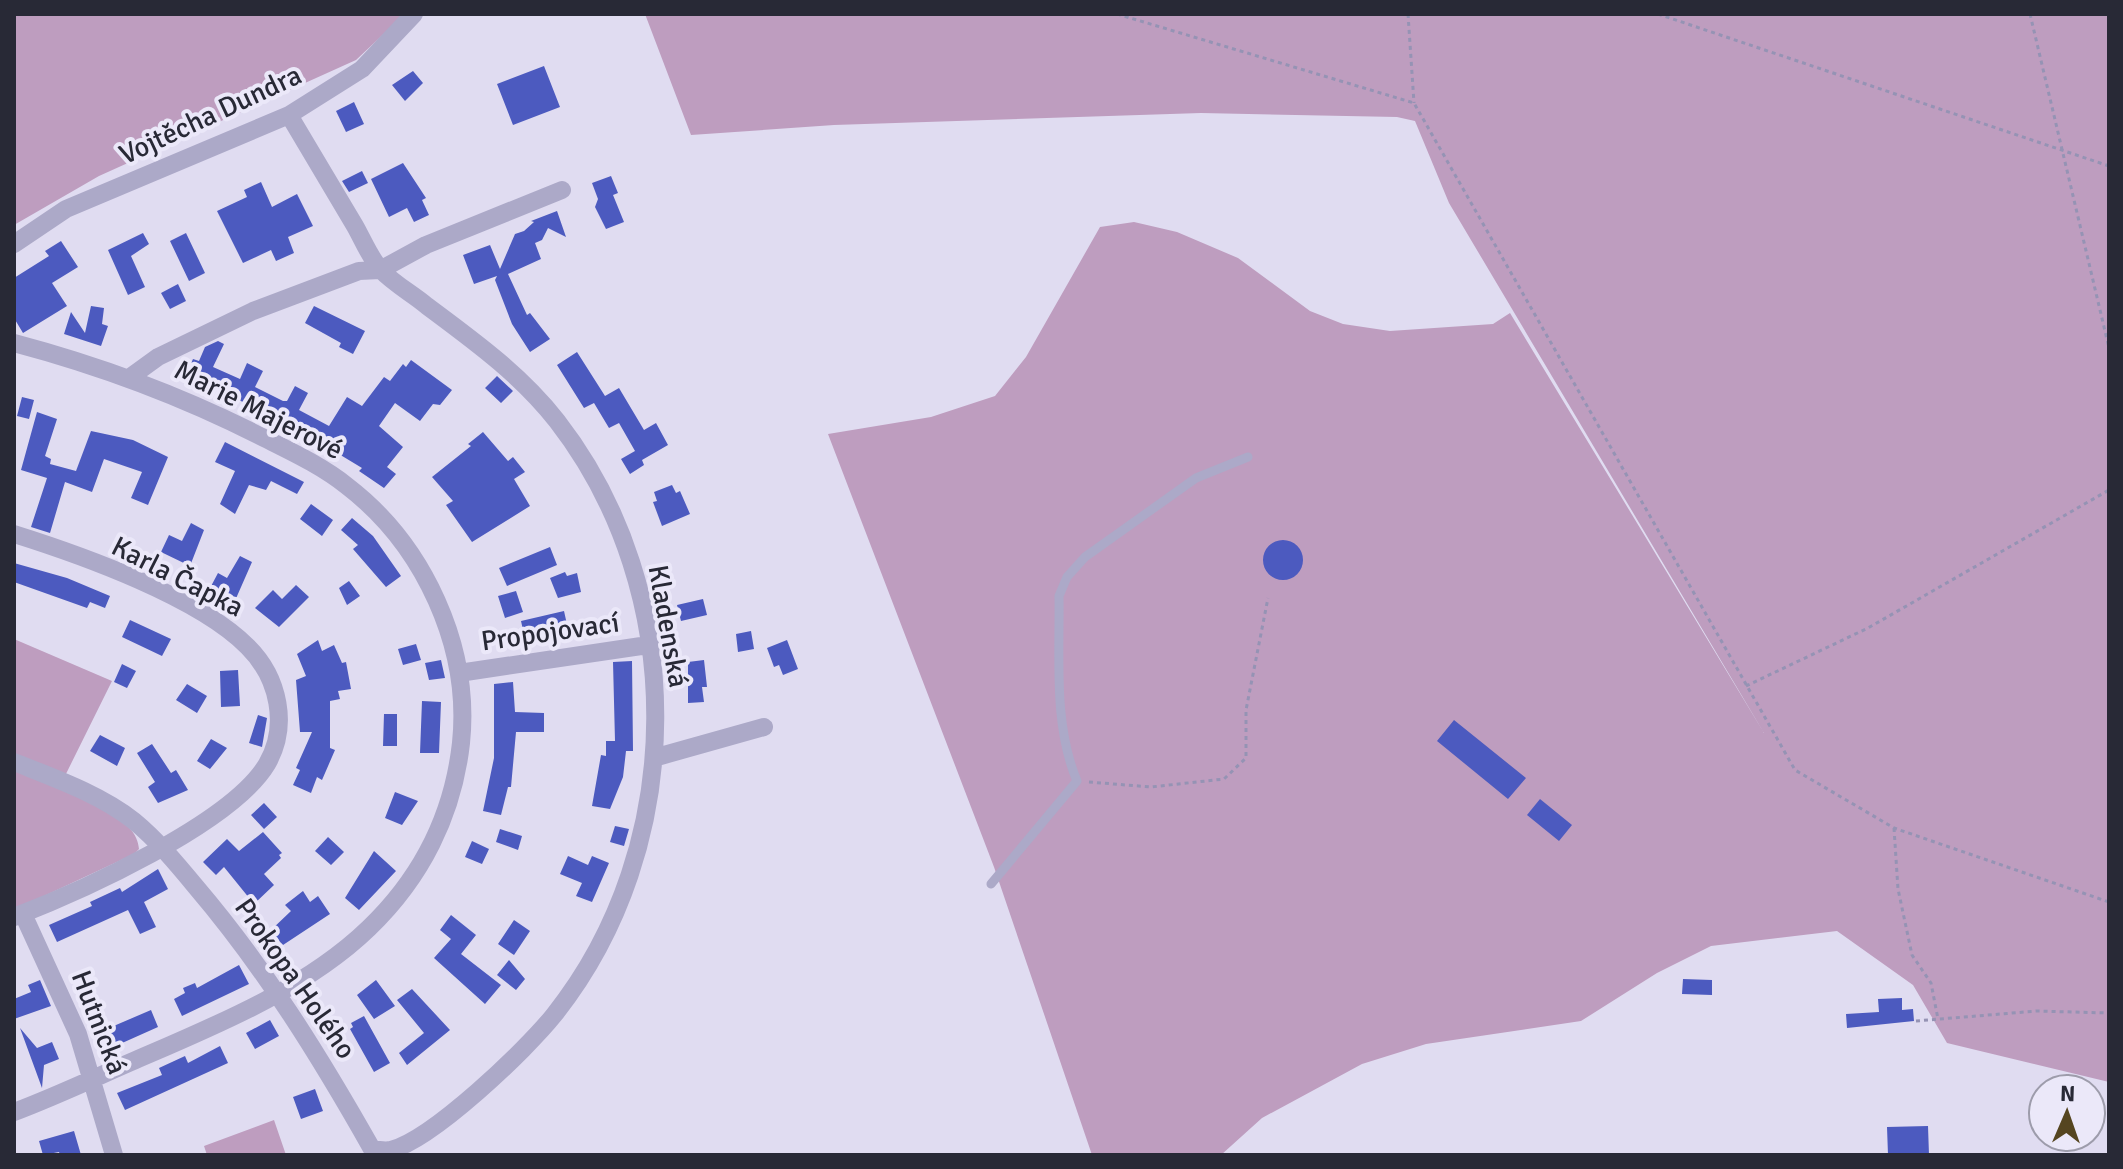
<svg xmlns="http://www.w3.org/2000/svg" width="2123" height="1169" font-family="Signika,sans-serif">
<rect width="100%" height="100%" fill="#e0dcf1"/>
<!-- green -->
<path fill="#be9dbf" d="M14,14H405L356,60L99,176L14,225Z
M645,14H2109V1082L1947,1043L1913,985L1837,931L1711,946L1657,973L1581,1021L1426,1044L1362,1064L1262,1118L1221,1155H1092L994,867L828,434L931,417L995,396L1026,357L1100,227L1134,222L1177,232L1238,258L1310,311L1343,324L1390,331L1493,324L1510,313L1764,733L1449,203L1415,121L1397,117L1201,113L834,125L691,135Z
M14,639L112,681L59,788C82,800 138,817 139,849L134,854L14,910Z
M274,1120L286,1155H207L204,1146Z"/>
<!-- building -->
<path fill="#4c5abf" d="M544,66L560,107L513,125L497,84Z
M413,71L423,83L405,101L392,85Z
M354,102L364,124L346,132L336,111Z
M403,163L426,198L422,200L429,215L414,222L407,208L389,217L371,179Z
M362,171L368,183L349,192L342,181Z
M611,176L618,193L613,195L624,222L606,229L595,207L598,199L592,183Z
M261,182L272,207L297,194L313,226L288,237L294,253L276,261L271,250L243,263L217,211L247,197L244,190Z
M557,211L566,237L548,228L542,240L535,243L541,259L508,274L527,315L530,313L550,339L530,352L512,324L495,280L497,276L474,284L463,255L490,245L500,269L515,234L524,231L534,222L531,221Z
M143,233L149,244L131,256L145,287L128,295L108,250Z
M186,233L205,273L189,281L170,241Z
M61,241L78,267L52,283L67,306L23,333L14,318V278L49,256L45,251Z
M178,284L186,301L170,309L161,293Z
M91,306L104,308L102,324L108,326L101,346L64,334L71,312L85,333Z
M314,306L365,331L353,354L339,347L341,343L305,323Z
M218,341L224,344L213,367L240,379L247,363L263,371L255,387L283,401H287L295,386L308,393L299,410L329,426L347,397L362,406L384,377L390,381L403,364L406,367L411,360L452,390L440,405L433,404L420,421L395,403L379,426L403,447L387,467L396,474L384,488L359,471L362,468L319,442L222,391L185,377L193,359L199,361L205,347Z
M577,352L605,396L619,388L644,430L656,423L668,445L642,460L644,465L630,474L621,459L635,451L619,423L609,428L594,403L584,408L557,365Z
M497,376L513,391L501,403L485,388Z
M22,397L34,400L29,419L17,416Z
M37,412L57,419L45,456L51,459L50,464L76,471L91,431L133,440L168,457L148,505L131,498L142,472L104,459L92,492L65,482L50,533L31,527L47,478L21,470Z
M483,432L508,461L513,457L525,472L514,479L530,506L472,542L446,505L453,501L432,477L471,446L468,444Z
M225,442L304,482L297,494L271,481L266,490L249,485L235,514L220,504L235,471L215,462Z
M672,485L676,493L680,491L690,514L662,526L653,502L657,501L654,492Z
M311,504L333,520L322,536L300,519Z
M352,518L373,536L401,576L386,587L353,549L358,545L341,530Z
M191,523L204,530L190,566L161,552L169,535L182,541Z
M1263 560a20 20 0 1 1 40 0a20 20 0 1 1-40 0Z
M550,547L557,565L507,586L499,568Z
M240,556L252,562L234,603L209,590L218,573L227,578Z
M14,563L67,578L110,596L105,608L90,602L87,608L14,582Z
M565,572L567,576L577,573L581,592L558,598L550,578Z
M349,581L360,596L347,605L339,588Z
M296,585L309,597L279,627L255,608L273,590L282,599Z
M516,591L523,612L505,618L498,596Z
M703,599L707,615L681,621L677,605Z
M564,611L568,629L525,639L521,621Z
M130,620L171,639L162,656L122,637Z
M751,631L754,649L738,652L736,634Z
M318,640L322,651L334,645L342,663L346,662L351,689L338,691L340,699L330,701V748L335,750L322,780L317,777L311,793L293,785L300,770L296,768L312,732H300L296,680L306,676L297,654Z
M787,640L798,669L783,675L779,665L774,667L767,648Z
M416,644L421,660L403,665L398,649Z
M441,660L445,678L429,680L425,663Z
M704,660L707,687H702L704,702L688,703V662Z
M632,661L633,751H626L623,777L610,809L592,806L601,755L606,756V741H615L613,662Z
M122,664L136,671L127,688L114,682Z
M238,670L240,706L221,707L220,671Z
M513,682L515,712L544,713V732H516L511,787H508L501,815L483,811L494,758V684Z
M187,684L207,696L197,713L176,700Z
M422,701L441,702L439,753H420Z
M384,714H397V746H383Z
M258,715L267,718L262,747L249,743Z
M1454,720L1526,778L1508,799L1437,741Z
M100,735L125,748L117,766L90,751Z
M211,739L227,748L210,769L197,761Z
M152,744L171,773L176,770L188,790L158,803L148,787L155,782L137,753Z
M395,792L418,801L402,825L385,818Z
M1540,799L1572,825L1559,841L1527,815Z
M264,803L277,817L264,829L251,815Z
M615,826L629,829L624,846L610,842Z
M500,829L522,836L518,850L496,842Z
M263,832L282,853L279,855L281,858L264,874L274,885L254,904L224,867L216,875L203,862L227,839L239,851Z
M328,837L344,852L331,865L315,851Z
M472,841L489,849L482,864L465,857Z
M374,851L396,871L359,910L345,898Z
M568,856L588,865L592,856L609,863L592,902L576,896L582,883L560,874Z
M158,869L168,889L144,902L156,927L140,934L128,910L57,942L49,925L92,906L90,902L120,888L122,892Z
M303,891L310,902L318,896L330,914L283,945L270,931L291,911L285,905Z
M451,915L476,935L461,954L501,985L485,1004L434,958L451,939L440,930Z
M514,920L530,931L514,955L498,944Z
M509,960L525,979L516,990L497,975Z
M239,965L249,984L182,1016L174,999L185,993L183,988L195,983L197,988Z
M1683,979L1712,980V995L1682,994Z
M40,980L51,1006L14,1019V999L31,992L28,985Z
M376,980L395,1006L374,1019L357,995Z
M412,989L450,1030L407,1065L399,1053L424,1033L397,1000Z
M1902,998V1010L1913,1009L1914,1021L1847,1028L1846,1014L1879,1012L1878,999Z
M151,1010L158,1027L102,1052L95,1034Z
M364,1016L390,1063L374,1072L350,1029L353,1027L351,1023Z
M270,1020L279,1036L255,1049L246,1033Z
M20,1028L37,1048L52,1042L59,1059L44,1065L42,1088Z
M220,1046L228,1063L125,1110L117,1093L162,1075L159,1068L185,1056L188,1063Z
M315,1089L323,1111L301,1119L293,1097Z
M1928,1126L1929,1155H1888L1887,1127Z
M74,1131L81,1155H60L59,1152L43,1155L39,1141Z"/>
<g fill="none" stroke-linecap="round" stroke-linejoin="round">
<!-- path -->
<path stroke="#9593b4" stroke-width="3" stroke-dasharray="4 4" stroke-linecap="butt" d="M1117,14L1414,103L1795,770L1894,828L2109,902
M1408,14L1414,103
M1658,14L2109,166
M2030,14L2109,348
M1746,686L1868,628L2109,490
M1089,782L1151,787L1224,779L1246,758V710L1268,598
M1894,828L1898,889L1912,955L1931,983L1938,1019
M1916,1021L2037,1011L2109,1013"/>
<!-- lane -->
<path stroke="#aca9c8" stroke-width="9" d="M991,884L1077,781C1053,724 1060,657 1059,596L1067,577L1085,557L1196,478L1248,457"/>
<!-- street -->
<path stroke="#aca9c8" stroke-width="18" d="M14,244L66,209L289,115L362,69L414,14
M14,343C101,366 184,397 264,438C292,452 322,466 347,486C424,545 471,647 461,743C453,815 421,878 369,928C305,990 212,1027 131,1062C92,1079 54,1097 14,1112
M129,378L158,357L253,311L359,271L380,270L426,245L562,190
M14,534C81,555 199,597 248,647C279,678 289,726 267,764C231,824 79,892 14,917
M459,673L648,645
M657,757L764,727
M14,762C54,778 100,794 134,821C157,840 177,864 196,887C265,968 320,1057 372,1149C378,1150 385,1151 391,1150C433,1139 526,1050 554,1015C688,847 689,591 557,421C520,374 474,341 427,306C413,294 394,284 381,270C370,258 363,240 355,226C333,189 311,152 289,115
M23,914L78,1034L114,1155"/>
</g>
<g text-anchor="middle" stroke-width="8" stroke-linejoin="round" paint-order="stroke">
<!-- street labels -->
<g font-size="28" fill="#282936" stroke="#ebe8f9">
<text transform="translate(210 114) rotate(-25)" y="10">Vojtěcha Dundra</text>
<text transform="translate(259 409) rotate(27)" y="10">Marie Majerové</text>
<text transform="translate(178 576) rotate(27)" y="10">Karla Čapka</text>
<text transform="translate(669 626) rotate(80)" y="10">Kladenská</text>
<text transform="translate(550 631) rotate(-8)" y="10">Propojovací</text>
<text transform="translate(296 978) rotate(55)" y="10">Prokopa Holého</text>
<text transform="translate(100 1022) rotate(69)" y="10">Hutnická</text>
</g>
</g>
<!-- border -->
<rect width="2123" height="1169" fill="none" stroke="#282936" stroke-width="32"/>
<!-- north arrow -->
<g transform="translate(2067 1113) rotate(2)"><circle r="38" fill="#ebe8f9" stroke="#9d9cab" stroke-width="2"/>
<path d="M0-6L14 30L0 20L-14 30Z" fill="#554520"/>
<text y="-12" font-size="22" font-weight="bold" text-anchor="middle" fill="#282936">N</text>
</g>
</svg>
